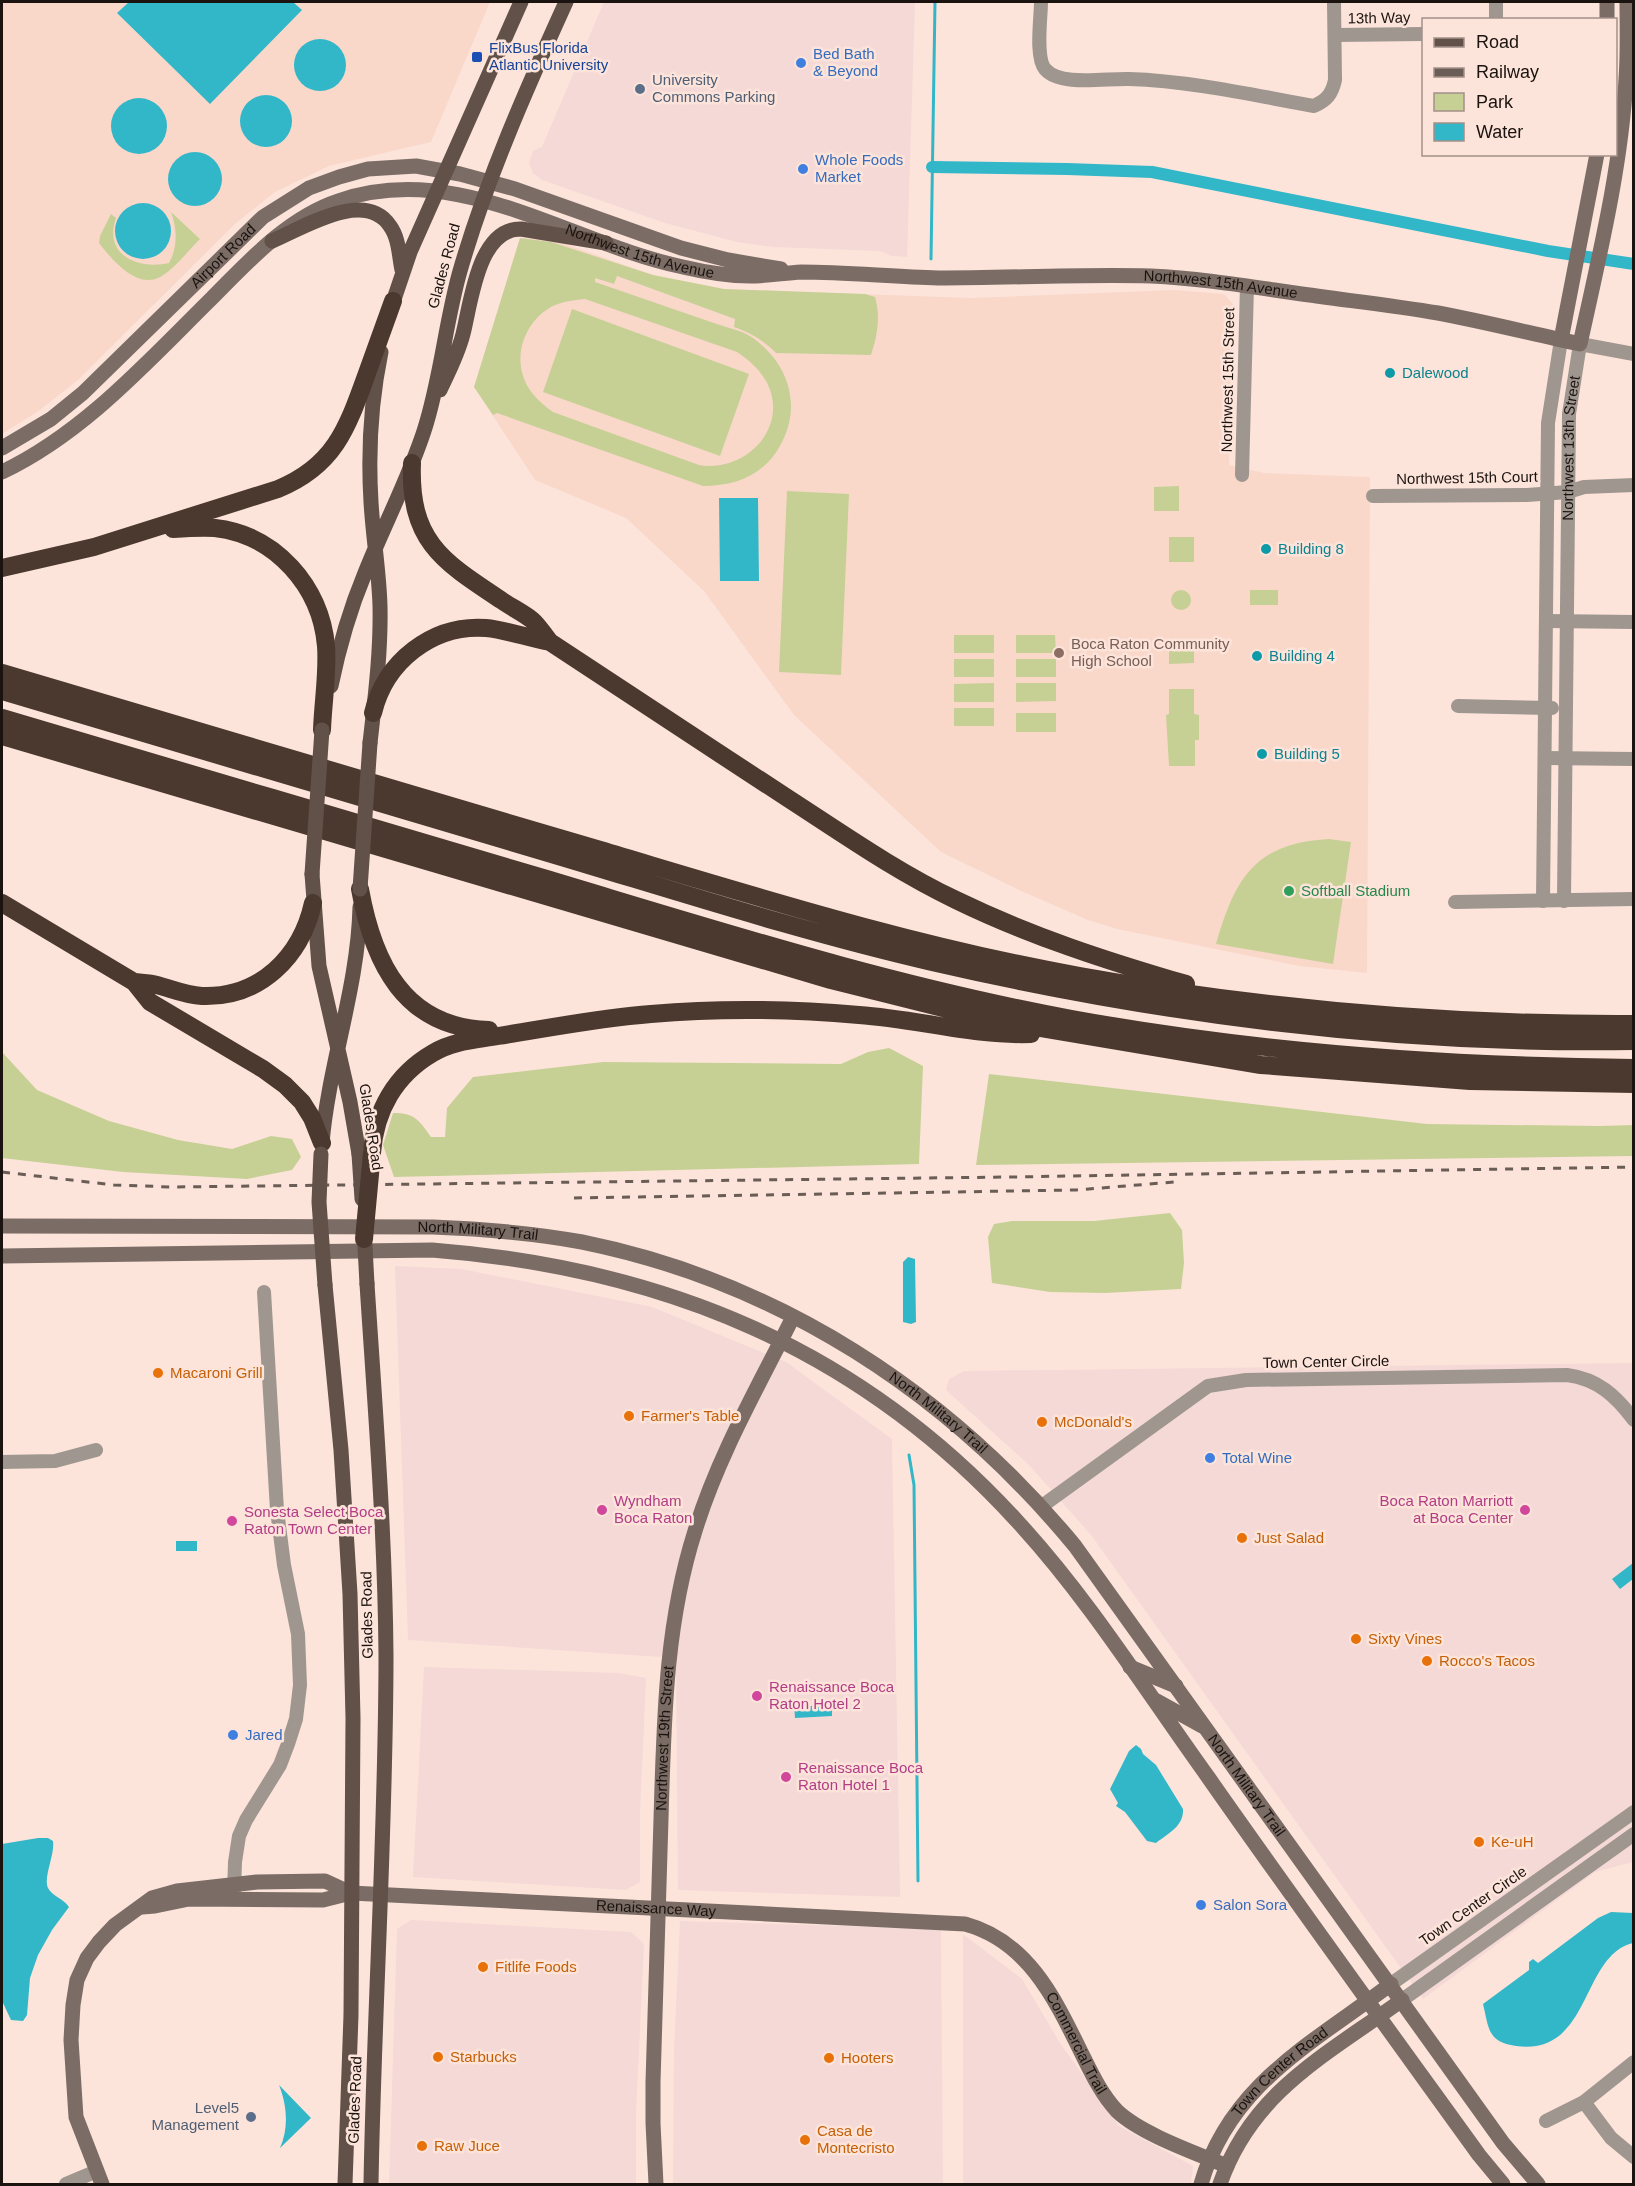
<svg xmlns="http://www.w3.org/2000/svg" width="1635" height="2186" font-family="Arial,sans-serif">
<rect width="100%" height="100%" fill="#fde4da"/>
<!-- commercial -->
<path fill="#f4d9d6" d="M604,2H915L907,257L892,256L880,251L774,247L737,242L665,223L542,180L533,173L529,163L533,151L542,147Z
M395,1266L461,1269L652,1307L786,1362L892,1439L900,1897L678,1890L676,1658L408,1640Z
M1633,1363V1862L1595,1872L1423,1999L1091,1535L1029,1465L946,1390L949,1379L964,1371Z
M424,1667L619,1673L646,1678L640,1814V1882L626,1890L413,1877Z
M411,1920L631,1932L644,1944L636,2112V2184H389L397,1929Z
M680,1921L941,1929L943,2184H673L674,2049Z
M963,1934L1022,1979L1060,2043L1119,2126L1193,2166L1191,2184H963Z"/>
<!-- built -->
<path fill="#f9d8ca" d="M2,2H490L431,142L329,166L275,192L236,223L78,380L40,410L2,434Z
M520,238L554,240L653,275L724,289L971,298L1174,290L1224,294L1233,304L1229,465L1264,473L1370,477L1367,973L1299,966L1117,929L1088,920L1019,890L941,852L794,715L704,591L626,518L535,480L474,387Z"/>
<!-- green -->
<path fill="#c6d095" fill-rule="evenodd" d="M171,212L200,239C188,251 176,267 162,276C138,291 112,260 99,243L100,236L111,214L116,218C103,255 138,270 169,263C178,247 177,228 171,212Z
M520,238L551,242L653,275L724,289L865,294L875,297C881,317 877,337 871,355L776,353C763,340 751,333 734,327L735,319L617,276L614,284L595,278V282C634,295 672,309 711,322C724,327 742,330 753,338C790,365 802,407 780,446C763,476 735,486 703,486L497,413L493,415L474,387ZM585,299L737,352C749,360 759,369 766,381C791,426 746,473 699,465L553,412C539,402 526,390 522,372C515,345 532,313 558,304C566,301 576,300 585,299Z
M572,309L749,374L720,456L543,392Z
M1179,486V511H1154V487Z
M787,491L849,494L841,675L779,672Z
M1169,537H1194V562H1169Z
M1171 600a10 10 0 1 1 20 0a10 10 0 1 1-20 0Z
M1250,590H1278V605H1250Z
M954,635H994V653H954Z
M1016,635H1055L1056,653H1016Z
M1169,639H1194V663L1169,664Z
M954,659H994V677H954Z
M1016,659H1056V677H1016Z
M994,683V702H954V684Z
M1016,683H1056V701L1016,702Z
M1169,689H1194V714L1199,715V740H1195V766H1169L1166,715L1169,714Z
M954,708H994V726H954Z
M1016,713H1056V732H1016Z
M1329,839L1351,842L1333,964L1216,944C1235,878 1255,843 1329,839Z
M889,1048L923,1066L919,1164L394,1177L383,1145L393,1113C415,1113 419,1120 431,1137H445L447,1108L473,1077L603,1062L841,1064L868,1052Z
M2,1052L37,1090L109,1121L178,1140L232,1149L271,1136L292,1139L301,1157L292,1170L247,1179L123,1172L2,1158Z
M989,1074L1427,1124L1600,1126L1633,1125V1156L976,1165Z
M1170,1213L1182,1230L1184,1263L1181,1289L1105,1293L1050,1292L992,1283L988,1237L994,1224L1012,1221H1094Z"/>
<!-- water -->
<path fill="#32b7c9" d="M129,2H293L302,10L210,104L117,13Z
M294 65a26 26 0 1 1 52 0a26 26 0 1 1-52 0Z
M240 121a26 26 0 1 1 52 0a26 26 0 1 1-52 0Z
M111 126a28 28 0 1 1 56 0a28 28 0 1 1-56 0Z
M168 179a27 27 0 1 1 54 0a27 27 0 1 1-54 0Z
M115 231a28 28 0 1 1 56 0a28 28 0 1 1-56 0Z
M719,498H758L759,581H720Z
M908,1257L915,1259L916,1322L911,1324L903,1322V1262Z
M176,1541H197V1551H176Z
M1633,1563V1579L1620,1589L1612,1579Z
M809,1702V1706H817V1702H832V1716L795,1718L794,1703Z
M1136,1745L1141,1749L1143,1754L1156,1765L1183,1809C1184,1826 1169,1833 1156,1843L1147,1841L1125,1812L1116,1806L1118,1803L1110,1789L1129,1751Z
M38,1838H48L53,1841C55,1855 43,1877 48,1888C52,1896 64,1899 69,1907L52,1930L38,1955L30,1978L27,2015L23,2021L11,2020L3,2003L2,1844Z
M1611,1912L1633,1913V1943C1580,1956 1592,2056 1516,2046C1487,2042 1489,2028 1483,2004L1529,1970V1962L1533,1959L1538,1963L1598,1918Z
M279,2085L311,2118L280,2148C289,2128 287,2105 279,2085Z"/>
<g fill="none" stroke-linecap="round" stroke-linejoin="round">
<!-- stream -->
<path stroke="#32b7c9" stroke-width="3" d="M931,259L935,2
M909,1455L914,1485L918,1881"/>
<!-- canal -->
<path stroke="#32b7c9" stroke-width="12" d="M932,167L1067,169L1152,172L1548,251L1634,264"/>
<!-- street -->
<g stroke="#9f9690" stroke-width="14">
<path d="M1041,2C1041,18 1035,57 1045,69C1060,87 1106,78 1129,79C1191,81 1253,95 1314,106C1327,100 1332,94 1335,80L1334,2"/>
<path d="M1496,2V20"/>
<path d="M1335,35L1424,34"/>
<path d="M1242,475L1247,286"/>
<path d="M1373,496L1527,495L1568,492L1584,487L1634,485"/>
<path d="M1546,621L1634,622"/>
<path d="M1458,706L1552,708"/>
<path d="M1545,758L1634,759"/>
<path d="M1543,901L1548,423L1561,340"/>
<path id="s1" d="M1564,901L1569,414L1580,344L1634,354"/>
<path d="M1455,902L1634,899"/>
<path d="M2,1462L55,1461L96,1450"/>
<path d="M1042,1506L1208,1386L1246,1380L1567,1375C1598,1379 1616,1396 1634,1420"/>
<path d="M234,1892L235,1862L239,1836L246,1820L280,1765L288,1744L296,1719L300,1685L298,1634L284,1565L277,1510L264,1292"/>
<path d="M1391,1984L1634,1812"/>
<path d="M1402,2000L1634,1834"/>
<path d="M1584,2102L1611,2138L1634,2157"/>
<path d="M1546,2121L1584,2102L1634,2062"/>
<path d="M66,2184L97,2171"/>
</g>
<!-- secondary -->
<g stroke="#7b6d66" stroke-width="15">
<path d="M1607,2V20"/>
<path d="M1561,340L1597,154"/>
<path id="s2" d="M2,448L51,419L83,393L263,217L309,188L339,177L368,169L416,166L460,174L515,189L681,248L728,260L781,269"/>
<path id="s3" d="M2,472C84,433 147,362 211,299C248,262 287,218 338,201C458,159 569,243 683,267C704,272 728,276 750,276C767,276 784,273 801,272C847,272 892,277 938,278C1009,278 1080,274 1151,276C1199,278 1247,286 1295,293C1343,300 1391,305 1438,313C1486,322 1533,334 1580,344C1599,257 1621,168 1626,79C1628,53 1627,27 1627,2"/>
<path id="s4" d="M2,1226L433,1227C483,1229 533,1233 582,1242C779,1282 948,1392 1075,1546L1503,2143L1538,2184"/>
<path d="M2,1256L432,1250C663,1268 859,1348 1017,1521C1089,1599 1146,1691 1208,1777C1297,1904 1388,2029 1479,2155L1503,2184"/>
<path d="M1130,1667L1176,1686"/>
<path d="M1157,1701L1202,1726"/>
<path id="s5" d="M142,1907L155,1906L189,1899L323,1900L351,1893L965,1924C1028,1941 1055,1999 1081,2052C1091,2072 1101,2094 1117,2111C1141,2134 1196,2153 1227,2166"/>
<path d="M102,2184L76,2117L71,2040L73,2005L77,1980L87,1958L99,1942L115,1925L152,1898L177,1891L257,1882L325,1881L351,1893"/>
<path id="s6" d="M656,2184L653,2123V2082C656,1994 658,1906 661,1819C664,1722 665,1625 695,1531C718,1456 758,1387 793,1317"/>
<path id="s7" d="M1201,2184C1230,2084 1313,2043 1391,1984"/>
<path d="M1220,2184C1252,2091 1328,2054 1402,2000"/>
</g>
<!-- primary -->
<path stroke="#615148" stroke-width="15" d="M272,241C303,228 365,188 390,226C399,238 399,256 402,270
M390,311L410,252L521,2
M440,390C449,371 458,354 463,334C471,303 478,228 521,229L606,243
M331,686C339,647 350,609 365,573C384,525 408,480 424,431C441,379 445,324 460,271C487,178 526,90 566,2
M370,743C375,698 381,652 380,606C379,571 373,537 371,502C368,452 371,400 381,352
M312,874L319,966L350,1102L359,1154
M322,1143C329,1063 358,988 360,907
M367,1284C375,1407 385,1531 386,1655C386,1831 374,2008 371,2184
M325,1285L341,1450L350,1594L353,1718L351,2015L345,2184"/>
<!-- highway -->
<path stroke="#4b392f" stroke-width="18" d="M412,463C409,541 442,561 501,600C511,607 523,613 532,620C539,626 544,635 550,642C629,694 709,747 789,799C843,834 897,872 956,900C1030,936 1107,961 1186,984
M173,529C187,528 201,527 215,528C276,535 321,587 326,646C328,673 323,702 322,730
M2,568L94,547L278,489C334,466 347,429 366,376C375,351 384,326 393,301
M2,673C201,732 400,791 600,850C758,897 917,947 1080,976C1263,1009 1448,1025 1634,1024
M2,691C179,744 357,796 535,849C667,888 798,931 932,962C1162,1015 1397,1045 1634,1041
M373,713C385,662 432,624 486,628C507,630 528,638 550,642
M2,718C182,772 363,824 543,878C717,930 892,986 1072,1019C1258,1053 1445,1066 1634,1068
M2,736L831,980L987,1019L1261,1065L1470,1081L1634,1084
M360,889C373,962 404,1028 489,1030
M2,903L134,982L150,1002L263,1069L285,1085L302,1102L312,1118L322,1143
M134,982C141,983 149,983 157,985C172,989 185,995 202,996C260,998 301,957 313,903
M372,1153C375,1111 395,1075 433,1053C453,1041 475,1040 498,1036C549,1028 599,1018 651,1014C720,1008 790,1009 859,1015C917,1019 973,1036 1031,1034"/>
<!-- rail -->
<path stroke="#6a5c56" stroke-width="3" stroke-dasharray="8 8" stroke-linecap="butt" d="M2,1172L114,1185L172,1187L1010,1177L1634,1167
M574,1198L1076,1190L1174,1182"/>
<!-- primary-bridge -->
<path stroke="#615148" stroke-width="15" d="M312,874L322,730
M360,889L370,743
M321,1154L319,1202L325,1285
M359,1154L362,1199
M364,1228L367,1284"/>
<!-- highway-bridge -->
<path stroke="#4b392f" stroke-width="18" d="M364,1239L372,1153"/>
</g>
<!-- markers -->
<rect fill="#1a4fb4" stroke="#fde4da" stroke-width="2" x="471" y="51" width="12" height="12" rx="3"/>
<g fill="#3f7fe0" stroke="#fde4da" stroke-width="2">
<circle cx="801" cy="63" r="6"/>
<circle cx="803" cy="169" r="6"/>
<circle cx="1210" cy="1458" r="6"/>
<circle cx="233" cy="1735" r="6"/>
<circle cx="1201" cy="1905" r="6"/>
</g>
<g fill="#5c6f8a" stroke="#fde4da" stroke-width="2">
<circle cx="640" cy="89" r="6"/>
<circle cx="251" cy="2117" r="6"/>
</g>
<g fill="#0f9aa8" stroke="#fde4da" stroke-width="2">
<circle cx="1390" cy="373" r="6"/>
<circle cx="1266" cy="549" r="6"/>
<circle cx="1257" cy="656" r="6"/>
<circle cx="1262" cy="754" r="6"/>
</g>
<circle fill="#8d6e63" stroke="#fde4da" stroke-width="2" cx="1059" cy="653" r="6"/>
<circle fill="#2e9e5b" stroke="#fde4da" stroke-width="2" cx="1289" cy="891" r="6"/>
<g fill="#e8710a" stroke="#fde4da" stroke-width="2">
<circle cx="158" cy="1373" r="6"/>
<circle cx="629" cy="1416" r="6"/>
<circle cx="1042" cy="1422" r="6"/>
<circle cx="1242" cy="1538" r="6"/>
<circle cx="1356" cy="1639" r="6"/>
<circle cx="1427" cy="1661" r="6"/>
<circle cx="1479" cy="1842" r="6"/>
<circle cx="483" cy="1967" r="6"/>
<circle cx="438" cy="2057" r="6"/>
<circle cx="829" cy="2058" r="6"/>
<circle cx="805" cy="2140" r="6"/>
<circle cx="422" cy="2146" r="6"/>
</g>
<g fill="#d1479c" stroke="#fde4da" stroke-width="2">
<circle cx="602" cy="1510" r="6"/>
<circle cx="1525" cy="1510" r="6"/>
<circle cx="232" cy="1521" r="6"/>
<circle cx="757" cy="1696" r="6"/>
<circle cx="786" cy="1777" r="6"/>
</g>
<g text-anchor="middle" stroke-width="5" stroke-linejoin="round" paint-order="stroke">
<!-- street labels -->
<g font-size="15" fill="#1b130f" stroke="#fde4da">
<text transform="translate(1379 18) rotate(-1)" y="5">13th Way</text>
<text dy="5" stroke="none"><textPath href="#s3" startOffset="747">Northwest 15th Avenue</textPath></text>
<text dy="5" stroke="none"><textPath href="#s2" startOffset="294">Airport Road</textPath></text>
<text transform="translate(444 266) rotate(-75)" y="5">Glades Road</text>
<text dy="5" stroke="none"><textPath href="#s3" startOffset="1332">Northwest 15th Avenue</textPath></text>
<text transform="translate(1228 380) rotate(-89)" y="5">Northwest 15th Street</text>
<text dy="5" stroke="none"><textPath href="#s1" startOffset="453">Northwest 13th Street</textPath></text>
<text transform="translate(1467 478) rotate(-1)" y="5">Northwest 15th Court</text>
<text transform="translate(371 1127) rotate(81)" y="5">Glades Road</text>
<text dy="5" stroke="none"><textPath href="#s4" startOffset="476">North Military Trail</textPath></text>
<text transform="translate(1326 1362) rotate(-1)" y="5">Town Center Circle</text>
<text dy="5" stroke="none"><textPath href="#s4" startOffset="980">North Military Trail</textPath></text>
<text transform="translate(367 1615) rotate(-91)" y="5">Glades Road</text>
<text dy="5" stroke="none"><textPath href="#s6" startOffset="446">Northwest 19th Street</textPath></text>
<text dy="5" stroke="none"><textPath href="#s4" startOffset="1466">North Military Trail</textPath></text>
<text transform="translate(1473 1906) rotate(-35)" y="5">Town Center Circle</text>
<text dy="5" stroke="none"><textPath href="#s5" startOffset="516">Renaissance Way</textPath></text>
<text dy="5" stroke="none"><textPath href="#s5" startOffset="994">Commercial Trail</textPath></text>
<text dy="5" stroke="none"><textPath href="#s7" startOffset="140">Town Center Road</textPath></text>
<text transform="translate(355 2100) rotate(-88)" y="5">Glades Road</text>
</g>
<!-- transit labels -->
<g font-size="15" fill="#164399" stroke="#fde4da" text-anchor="start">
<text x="489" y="53">FlixBus Florida<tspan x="489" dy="17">Atlantic University</tspan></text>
</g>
<!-- shop labels -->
<g font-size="15" fill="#366cbe" stroke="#fde4da" text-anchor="start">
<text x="813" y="59">Bed Bath<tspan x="813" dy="17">&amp; Beyond</tspan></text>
<text x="815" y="165">Whole Foods<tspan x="815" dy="17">Market</tspan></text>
<text x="1222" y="1463">Total Wine</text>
<text x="245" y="1740">Jared</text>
<text x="1213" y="1910">Salon Sora</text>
</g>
<!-- service labels -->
<g font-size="15" fill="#4e5e75" stroke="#fde4da" text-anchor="start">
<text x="652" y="85">University<tspan x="652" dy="17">Commons Parking</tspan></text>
<text x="239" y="2113" text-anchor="end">Level5<tspan x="239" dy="17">Management</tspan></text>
</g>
<!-- culture labels -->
<g font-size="15" fill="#0d838f" stroke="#fde4da" text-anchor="start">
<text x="1402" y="378">Dalewood</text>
<text x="1278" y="554">Building 8</text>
<text x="1269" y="661">Building 4</text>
<text x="1274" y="759">Building 5</text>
</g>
<!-- education labels -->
<g font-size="15" fill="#785e54" stroke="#fde4da" text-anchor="start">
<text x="1071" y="649">Boca Raton Community<tspan x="1071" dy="17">High School</tspan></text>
</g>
<!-- leisure labels -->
<g font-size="15" fill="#27864d" stroke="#fde4da" text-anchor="start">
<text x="1301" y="896">Softball Stadium</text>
</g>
<!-- food labels -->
<g font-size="15" fill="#c56008" stroke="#fde4da" text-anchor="start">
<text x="170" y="1378">Macaroni Grill</text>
<text x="641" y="1421">Farmer's Table</text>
<text x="1054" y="1427">McDonald's</text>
<text x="1254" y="1543">Just Salad</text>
<text x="1368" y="1644">Sixty Vines</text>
<text x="1439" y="1666">Rocco's Tacos</text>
<text x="1491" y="1847">Ke-uH</text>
<text x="495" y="1972">Fitlife Foods</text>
<text x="450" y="2062">Starbucks</text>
<text x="841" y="2063">Hooters</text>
<text x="817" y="2136">Casa de<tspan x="817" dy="17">Montecristo</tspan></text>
<text x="434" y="2151">Raw Juce</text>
</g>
<!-- hotel labels -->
<g font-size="15" fill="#b23c85" stroke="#fde4da" text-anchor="start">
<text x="614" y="1506">Wyndham<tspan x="614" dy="17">Boca Raton</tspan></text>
<text x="1513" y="1506" text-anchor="end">Boca Raton Marriott<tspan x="1513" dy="17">at Boca Center</tspan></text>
<text x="244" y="1517">Sonesta Select Boca<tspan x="244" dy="17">Raton Town Center</tspan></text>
<text x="769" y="1692">Renaissance Boca<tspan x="769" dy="17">Raton Hotel 2</tspan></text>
<text x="798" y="1773">Renaissance Boca<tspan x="798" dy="17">Raton Hotel 1</tspan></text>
</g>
</g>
<!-- border -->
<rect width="1635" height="2186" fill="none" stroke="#1b130f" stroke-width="6"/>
<!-- legend -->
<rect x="1422" y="18" width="195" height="138" fill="#fde4da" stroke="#a39089" stroke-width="1.5"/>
<rect x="1434" y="38" width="30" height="9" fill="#615148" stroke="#a39089" stroke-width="1.5"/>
<text x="1476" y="48" font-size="18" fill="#1b130f">Road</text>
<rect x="1434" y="68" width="30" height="9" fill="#6a5c56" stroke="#a39089" stroke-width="1.5"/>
<text x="1476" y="78" font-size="18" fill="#1b130f">Railway</text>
<rect x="1434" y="93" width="30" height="18" fill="#c6d095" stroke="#a39089" stroke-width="1.5"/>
<text x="1476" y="108" font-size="18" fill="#1b130f">Park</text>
<rect x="1434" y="123" width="30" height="18" fill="#32b7c9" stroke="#a39089" stroke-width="1.5"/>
<text x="1476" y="138" font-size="18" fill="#1b130f">Water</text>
</svg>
